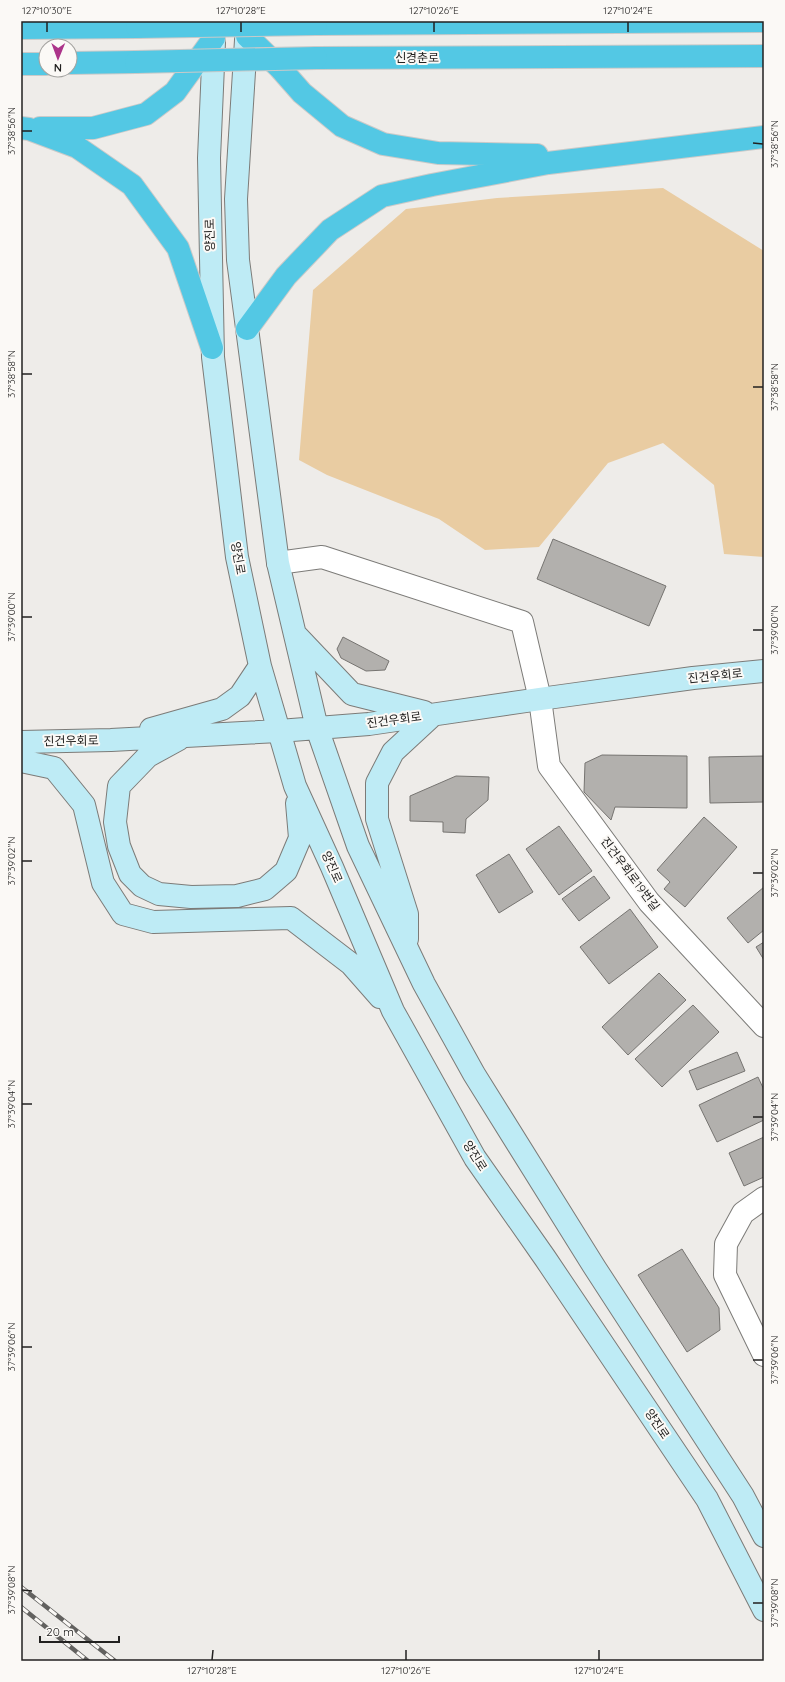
<svg xmlns="http://www.w3.org/2000/svg" width="785" height="1682" font-family="Quicksand,'Noto Sans KR',sans-serif">
<rect width="100%" height="100%" fill="#eeece9"/>
<!-- green -->
<path fill="#e9cca2" d="M663,188L764,251V557L724,554L714,485L663,443L608,463L539,547L485,550L439,519L327,475L299,460L313,290L406,209L497,198Z"/>
<!-- building -->
<path fill="#b2b0ad" stroke="#767471" d="M553,539L666,586L649,626L537,579Z
M343,637L389,661L385,670L366,671L341,658L337,649Z
M602,755L687,756V808L615,807L611,820L584,792L585,763Z
M764,756V802L710,803L709,757Z
M456,776L489,777L488,800L466,819L465,833L443,832V822L410,821V796Z
M704,817L737,847L685,907L664,889L670,882L657,870Z
M559,826L592,871L559,895L526,849Z
M509,854L533,892L499,913L476,875Z
M594,876L610,898L579,921L562,899Z
M764,887V930L748,943L727,918Z
M630,909L658,947L609,984L580,947Z
M764,942V960L756,947Z
M659,973L686,1000L628,1055L602,1027Z
M693,1005L719,1032L662,1087L635,1059Z
M737,1052L745,1071L697,1090L689,1071Z
M758,1077L764,1090V1120L717,1142L699,1105Z
M764,1137V1177L744,1186L729,1153Z
M682,1249L719,1308L720,1330L687,1352L638,1275Z"/>
<g fill="none" stroke-linecap="round" stroke-linejoin="round">
<defs>
<path id="minor" d="M278,563L322,557L522,622L540,699L549,766L649,902L764,1026
M764,1198L743,1213L726,1244L725,1275L764,1355"/>
<path id="secondary" d="M246,40L236,199L238,260L278,563L317,728L358,846L424,984L474,1074L595,1268L743,1496L764,1536
M214,42L209,158L213,357L237,557L260,666L295,786L332,867L393,1011L475,1158L545,1258L707,1499L764,1610
M296,635L352,694L424,712
M151,729L222,709L240,696L260,666
M179,739L148,756L119,786L115,822L119,846L130,874L142,886L159,894L191,897L237,896L265,889L286,871L300,838L297,803
M21,742L111,740L279,731L369,724L540,699L693,678L764,671
M21,761L54,768L84,805L103,883L123,914L153,922L291,918L351,964L380,997
M407,939V914L377,819V783L393,752L433,715"/>
<path id="trunk" d="M316,24L764,21
M21,28L137,27
M247,36L280,68L302,93L342,126L383,144L438,153L537,155
M316,58L764,56
M70,63L136,62
M21,64H46
M21,128L29,129L77,147L132,185L178,248L212,348
M40,128H93L146,114L175,92L214,38
M247,329L286,276L330,230L382,196L432,185L548,163L764,137"/>
</defs>
<!-- minor casing -->
<use href="#minor" stroke="#7c7b78" stroke-width="24"/>
<!-- secondary casing -->
<use href="#secondary" stroke="#7c7b78" stroke-width="24"/>
<!-- trunk casing -->
<use href="#trunk" stroke="#cacac9" stroke-width="24"/>
<!-- minor -->
<use href="#minor" stroke="#fff" stroke-width="22"/>
<!-- secondary -->
<use href="#secondary" stroke="#beebf5" stroke-width="22"/>
<!-- trunk -->
<use href="#trunk" stroke="#53c8e4" stroke-width="22"/>
<defs>
<path id="rail" d="M21,1587L115,1661
M21,1607L88,1661"/>
</defs>
<!-- rail casing -->
<use href="#rail" stroke="#62615f" stroke-width="4.5"/>
<!-- rail -->
<use href="#rail" stroke="#fbf9f6" stroke-width="3" stroke-dasharray="9" stroke-linecap="butt"/>
<defs>
<path id="trunk-bridge" d="M137,27L316,24
M136,62L316,58"/>
</defs>
<!-- trunk-bridge casing -->
<use href="#trunk-bridge" stroke="#cacac9" stroke-width="24" stroke-linecap="butt"/>
<!-- trunk-bridge -->
<use href="#trunk-bridge" stroke="#53c8e4" stroke-width="22"/>
</g>
<!-- ticks -->
<path fill="none" stroke="#222120" stroke-width="1.5" d="M47,32V22M241,32V22M434,32V22M628,32V22M22,131H32M753,143L763,144M22,374H32M753,387H763M22,617H32M753,630H763M22,861H32M753,873H763M22,1104H32M753,1117H763M22,1347H32M753,1360H763M22,1590L32,1591M753,1603H763M212,1660L213,1650M406,1660V1650M599,1660V1650"/>
<g text-anchor="middle" stroke-width="4" stroke-linejoin="round" paint-order="stroke">
<!-- street labels -->
<g font-size="12" fill="#222120" stroke="#fbf9f6">
<text x="417" y="62">신경춘로</text>
<text transform="translate(210 235) rotate(-91)" y="4">양진로</text>
<text transform="translate(238 558) rotate(80)" y="4">양진로</text>
<text transform="translate(715 676) rotate(-6)" y="4">진건우회로</text>
<text transform="translate(394 720) rotate(-8)" y="4">진건우회로</text>
<text transform="translate(71 741) rotate(-1)" y="4">진건우회로</text>
<text transform="translate(332 867) rotate(66)" y="4">양진로</text>
<text transform="translate(630 874) rotate(53)" y="4">진건우회로19번길</text>
<text transform="translate(475 1156) rotate(58)" y="4">양진로</text>
<text transform="translate(657 1424) rotate(56)" y="4">양진로</text>
</g>
</g>
<!-- border -->
<rect width="785" height="1682" fill="none" stroke="#fbf9f6" stroke-width="44"/>
<!-- north arrow -->
<g transform="translate(58 58) rotate(181)"><circle r="19" fill="#fbf9f6" stroke="#a4a3a0"/>
<path d="M0-3L7 15L0 10L-7 15Z" fill="#ac348a"/>
<text y="-6" font-size="11" font-weight="bold" text-anchor="middle" fill="#222120">N</text>
</g>
<!-- scale -->
<path d="M40 1636v6h79v-6" fill="none" stroke="#222120" stroke-width="2"/>
<text x="46" y="1636" font-size="12" fill="#222120" stroke="#fbf9f6" stroke-width="3" paint-order="stroke">20 m</text>
<rect x="22" y="22" width="741" height="1638" fill="none" stroke="#222120" stroke-width="1.5"/>
<g font-size="10" text-anchor="middle" fill="#222120">
<text x="47" y="14">127°10'30"E</text>
<text x="241" y="14">127°10'28"E</text>
<text x="434" y="14">127°10'26"E</text>
<text x="628" y="14">127°10'24"E</text>
<text transform="translate(11 131) rotate(-90)" y="4">37°38'56"N</text>
<text transform="translate(774 144) rotate(-90)" y="4">37°38'56"N</text>
<text transform="translate(11 374) rotate(-90)" y="4">37°38'58"N</text>
<text transform="translate(774 387) rotate(-90)" y="4">37°38'58"N</text>
<text transform="translate(11 617) rotate(-90)" y="4">37°39'00"N</text>
<text transform="translate(774 630) rotate(-90)" y="4">37°39'00"N</text>
<text transform="translate(11 861) rotate(-90)" y="4">37°39'02"N</text>
<text transform="translate(774 873) rotate(-90)" y="4">37°39'02"N</text>
<text transform="translate(11 1104) rotate(-90)" y="4">37°39'04"N</text>
<text transform="translate(774 1117) rotate(-90)" y="4">37°39'04"N</text>
<text transform="translate(11 1347) rotate(-90)" y="4">37°39'06"N</text>
<text transform="translate(774 1360) rotate(-90)" y="4">37°39'06"N</text>
<text transform="translate(11 1590) rotate(-90)" y="4">37°39'08"N</text>
<text transform="translate(774 1603) rotate(-90)" y="4">37°39'08"N</text>
<text x="212" y="1674">127°10'28"E</text>
<text x="406" y="1674">127°10'26"E</text>
<text x="599" y="1674">127°10'24"E</text>
</g>
</svg>
